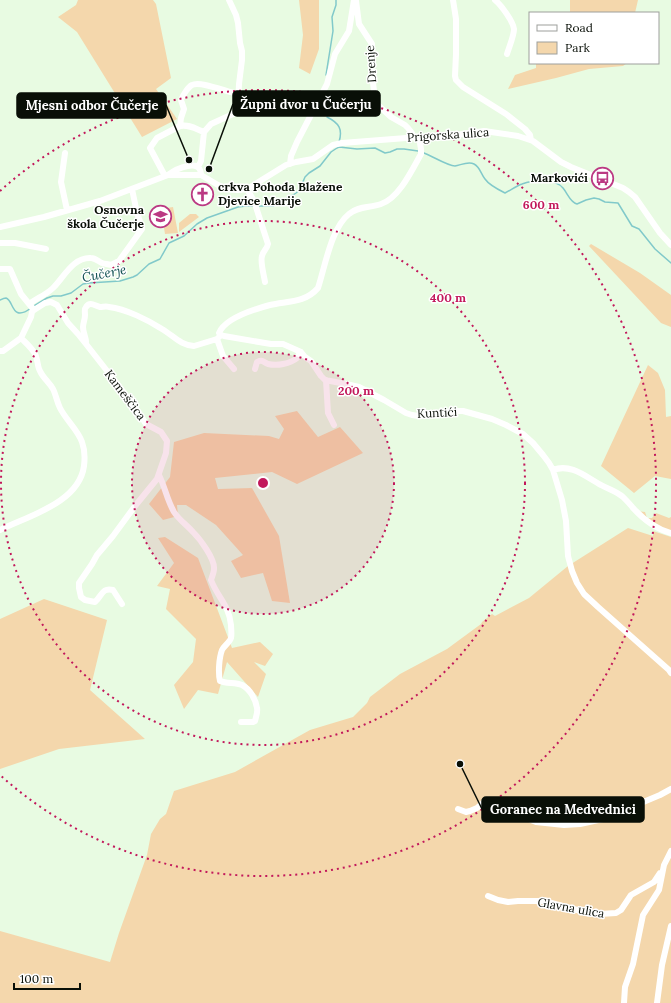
<svg xmlns="http://www.w3.org/2000/svg" width="671" height="1003" font-family="Lora,serif">
<rect width="100%" height="100%" fill="#e8fbe2"/>
<!-- green -->
<path fill="#f4d7ac" d="M78,0H153L156,4L171,78L156,89L177,119L142,137L77,32L58,17L76,5Z
M299,0H319V49L310,74L299,68L303,35Z
M570,0H638L635,13H570Z
M536,63H627L623,66L589,69L556,78L508,89L515,75L536,68Z
M173,207L178,233L165,234L161,209Z
M190,214H196L199,217L179,232V223Z
M591,244L640,273L671,295V327L661,323L589,246Z
M648,365L658,373L665,390L666,417L671,416V479L655,476L634,493L601,466Z
M297,411L318,437L340,427L363,453L297,484L272,472L215,478L218,489L252,488L279,536L290,603L272,601L263,573L241,578L231,561L243,555L216,525L186,505H177L178,516L163,520L149,504L170,477L174,442L204,433L269,436L279,439L284,429L275,416Z
M637,511L645,512L647,518H652L656,513L669,518L671,517V532L657,527Z
M628,528L653,536V531L671,537V1003H0V931L110,962L119,933L147,855L151,834L160,819L166,814L174,791L235,772L310,730L353,717L367,703L370,697L400,674L447,649L481,624L482,622L492,614L495,616L529,598L568,566Z
M165,537L198,558L232,648L260,642L273,654L265,666L254,662L266,674L258,697L227,662L218,694L198,690L184,709L174,685L193,662L196,639L166,609L170,589L157,586L174,563L158,538Z
M44,599L107,620L90,690L145,739L59,749L0,769V619Z"/>
<g fill="none" stroke-linecap="round" stroke-linejoin="round">
<!-- stream -->
<path stroke="#81c9ca" stroke-width="1.5" d="M326,75L333,31L332,17L336,5V0
M327,117C339,123 343,129 339,142
M424,153C432,156 448,166 455,166C461,165 468,161 474,164C480,167 481,174 485,179C489,185 499,190 505,193C511,190 516,186 522,184C533,180 555,178 563,188C568,194 570,202 577,204L586,200L594,198L599,199L605,202L618,203L632,226L639,229L655,249L671,263
M257,206H273L293,195L299,191L305,177L309,173L320,166L331,152L337,148L339,147L357,149L375,148L385,153L390,152L397,149H404L418,151
M0,300C2,299 4,298 6,298C14,300 11,323 31,308
M34,306L47,298L53,296H61L71,293L83,284L89,283L120,281L133,277L137,275L149,264L160,259L169,243L184,236L197,224L207,218L238,207L246,206H254"/>
<!-- minor -->
<path stroke="#fff" stroke-width="6" d="M453,0L456,19V54L455,76L456,80L463,87L506,114L525,129L530,135L531,140
M495,0C501,5 513,21 514,29C514,36 509,47 507,54
M356,1L359,24L372,44L371,66L375,99L378,105L391,117L405,125L408,128L412,133L413,137
M180,126L181,118L184,109L181,100C183,95 188,87 192,85C200,80 229,93 239,94
M419,137L421,149V154C412,170 399,198 381,204C370,208 358,206 349,214C331,228 325,267 318,288C305,303 288,301 270,305C255,309 225,318 219,333L221,335L224,336L271,344H283L301,352L305,357L311,361L321,376L325,380L346,384L359,387L384,400L406,413L412,415L419,416L456,411H463L492,419L506,425L523,434L533,443L543,455L549,463L553,470L562,500L566,521L568,556L572,571L577,583L584,594L598,607L669,670L671,673
M65,153L61,182L67,210
M290,164L291,156L297,142L327,84L335,54L349,31L354,0
M198,167L201,161L204,132L211,124L233,114L236,110L238,103L239,84L242,60V51L240,43L238,23L236,15L229,0
M168,175H201L218,185L227,189L238,190L247,189L286,165L296,162L313,159L333,145L342,143L419,137L456,135L484,131L518,136L533,141L561,162L571,167L623,188L629,192L635,197L660,233L671,245
M165,176L150,148L157,138L180,126C189,124 196,129 204,132
M247,189L254,201L268,244C267,249 263,251 262,256C260,262 264,275 265,282
M0,227L44,217L100,201L168,175C176,169 201,157 201,175
M0,243H15L46,249
M0,269H10L21,294L34,310L32,312L31,317L21,338L3,351H0
M29,304C37,298 46,295 53,288C64,277 73,257 91,258C95,258 98,261 102,263C105,264 108,264 111,265L119,261L142,229V227L137,213L132,189
M34,310L45,303L51,302L57,305L68,323L78,334L86,344L133,404L146,424L161,432L167,441L166,453L157,479L135,506L113,536L97,555L92,564L79,583V588L81,597L85,600L95,602C102,596 102,587 113,590L122,604
M217,339L223,356L234,369
M86,342C86,337 83,333 83,327C83,323 85,320 85,315C85,312 84,309 86,307C90,301 95,306 100,307C103,307 106,306 109,307C126,309 148,320 162,329C174,336 180,345 194,346L217,339L221,335
M255,369L257,362C262,359 263,362 268,364C277,366 290,364 297,358C298,356 299,354 301,352
M326,380L328,413L334,425
M553,470C571,463 586,477 601,485C608,489 616,491 623,497C626,500 630,504 633,508C644,520 655,529 671,533
M159,475C165,487 167,500 174,512C179,520 187,525 193,532C200,539 215,559 214,569C214,572 212,577 211,580C218,598 229,605 231,625C231,629 232,634 231,638C230,642 224,646 222,650C219,658 218,673 220,681C227,684 235,682 242,685C250,689 256,700 257,708C258,712 256,717 255,721L253,722H241
M0,530C28,516 79,503 84,466C85,458 85,450 82,442C78,430 66,420 60,408C57,402 56,395 53,389C49,382 43,378 40,371C37,366 38,359 35,354C32,348 26,343 21,338
M458,809L466,812L470,811L477,808L484,802L500,801L507,804L531,820L536,822L564,825L580,824L603,819L660,795L671,789
M488,896L498,900L508,902L518,901H544L592,914H600L616,913L621,910L631,895L654,882L660,873H662
M624,1003L625,987L633,964L643,915L659,890L664,865L671,851
M657,1003L662,965L671,926"/>
</g>
<!-- distance rings -->
<circle cx="263" cy="483" r="131" fill="#c2185b" fill-opacity=".12"/>
<g fill="none" stroke="#c2185b" stroke-width="2" stroke-dasharray="2 4">
<circle cx="263" cy="483" r="131"/>
<circle cx="263" cy="483" r="262"/>
<path d="M0 191A393 393 0 1 1 0 775"/>
</g>
<!-- icons -->
<defs>
<symbol id="bus-ring" viewBox="-11 -11 22 22"><circle r="9.5" fill="#fff" stroke="#bb3983" stroke-width="1.5"/><path d="M-5-6H5V4H4V6H2V4H-2V6H-4V4H-5ZM-3.5-4V0h7V-4ZM-3.5 1.2v1.5H-2V1.2ZM2 1.2v1.5H3.5V1.2Z" fill="#bb3983"/></symbol>
<symbol id="church-ring" viewBox="-11 -11 22 22"><circle r="9.5" fill="#fff" stroke="#bb3983" stroke-width="1.5"/><path d="M-1.2-6h2.4v3.5h3.3v2.4h-3.3V6h-2.4V-.1h-3.3v-2.4h3.3Z" fill="#bb3983"/></symbol>
<symbol id="school-ring" viewBox="-11 -11 22 22"><circle r="9.5" fill="#fff" stroke="#bb3983" stroke-width="1.5"/><path d="M0-5L7-2L0 1L-7-2ZM-4 1L0 2.5L4 1V4Q0 6-4 4Z" fill="#bb3983"/></symbol>
</defs>
<g fill-rule="evenodd">
<use href="#bus-ring" x="590" y="166" width="25" height="25"/>
<use href="#church-ring" x="190" y="182" width="25" height="25"/>
<use href="#school-ring" x="148" y="204" width="25" height="25"/>
</g>
<g text-anchor="middle" stroke-width="3" stroke-linejoin="round" paint-order="stroke">
<!-- street labels -->
<g font-size="12" fill="#090f07" stroke="#fff">
<text transform="translate(371 64) rotate(-94)" y="4">Drenje</text>
<text transform="translate(448 135) rotate(-4)" y="4">Prigorska ulica</text>
<text transform="translate(125 395) rotate(53)" y="4">Kameščica</text>
<text transform="translate(437 413) rotate(-3)" y="4">Kuntići</text>
<text transform="translate(571 908) rotate(10)" y="4">Glavna ulica</text>
</g>
<!-- poi labels -->
<g font-size="12" font-weight="bold" fill="#090f07" stroke="#fff" text-anchor="end">
<text x="588" y="182">Markovići</text>
<text x="218" y="191" text-anchor="start">crkva Pohoda Blažene<tspan x="218" dy="14">Djevice Marije</tspan></text>
<text x="144" y="214">Osnovna<tspan x="144" dy="14">škola Čučerje</tspan></text>
</g>
<!-- water labels -->
<g font-size="13" font-style="italic" fill="#0d4e4f" stroke="#fff">
<text transform="translate(104 273) rotate(-11)" y="5">Čučerje</text>
</g>
</g>
<circle cx="263" cy="483" r="6" fill="#c2185b" stroke="#fff" stroke-width="2"/>
<g font-size="12" text-anchor="middle" font-weight="bold" fill="#c2185b" stroke="#fff" stroke-width="3" stroke-linejoin="round" paint-order="stroke">
<text x="541" y="209">600 m</text>
<text x="448" y="302">400 m</text>
<text x="356" y="395">200 m</text>
</g>
<!-- callouts -->
<path fill="none" stroke="#090f07" stroke-width="1.5" d="M209 169L233 104M189 160L166 105M460 764L482 809"/>
<g fill="#090f07" stroke="#fff" stroke-width="1.5">
<circle cx="209" cy="169" r="4"/>
<circle cx="189" cy="160" r="4"/>
<circle cx="460" cy="764" r="4"/>
</g>
<g fill="#090f07" stroke="#090f07" stroke-width="1.5">
<rect x="233" y="91" width="147" height="25" rx="4"/>
<rect x="17" y="93" width="149" height="25" rx="4"/>
<rect x="482" y="797" width="162" height="25" rx="4"/>
</g>
<g font-size="13" text-anchor="middle" font-weight="bold" fill="#fff">
<text x="306" y="109">Župni dvor u Čučerju</text>
<text x="92" y="110">Mjesni odbor Čučerje</text>
<text x="563" y="814">Goranec na Medvednici</text>
</g>
<!-- legend -->
<rect x="529" y="12" width="130" height="52" fill="#ffffff" stroke="#9d9f9c"/>
<rect x="537" y="25" width="20" height="6" fill="#ffffff" stroke="#9d9f9c"/>
<text x="565" y="32" font-size="12" fill="#090f07">Road</text>
<rect x="537" y="42" width="20" height="12" fill="#f4d7ac" stroke="#9d9f9c"/>
<text x="565" y="52" font-size="12" fill="#090f07">Park</text>
<!-- scale -->
<path d="M14 983v6h66v-6" fill="none" stroke="#090f07" stroke-width="2"/>
<text x="20" y="983" font-size="12" fill="#090f07" stroke="#ffffff" stroke-width="3" paint-order="stroke">100 m</text>
</svg>
